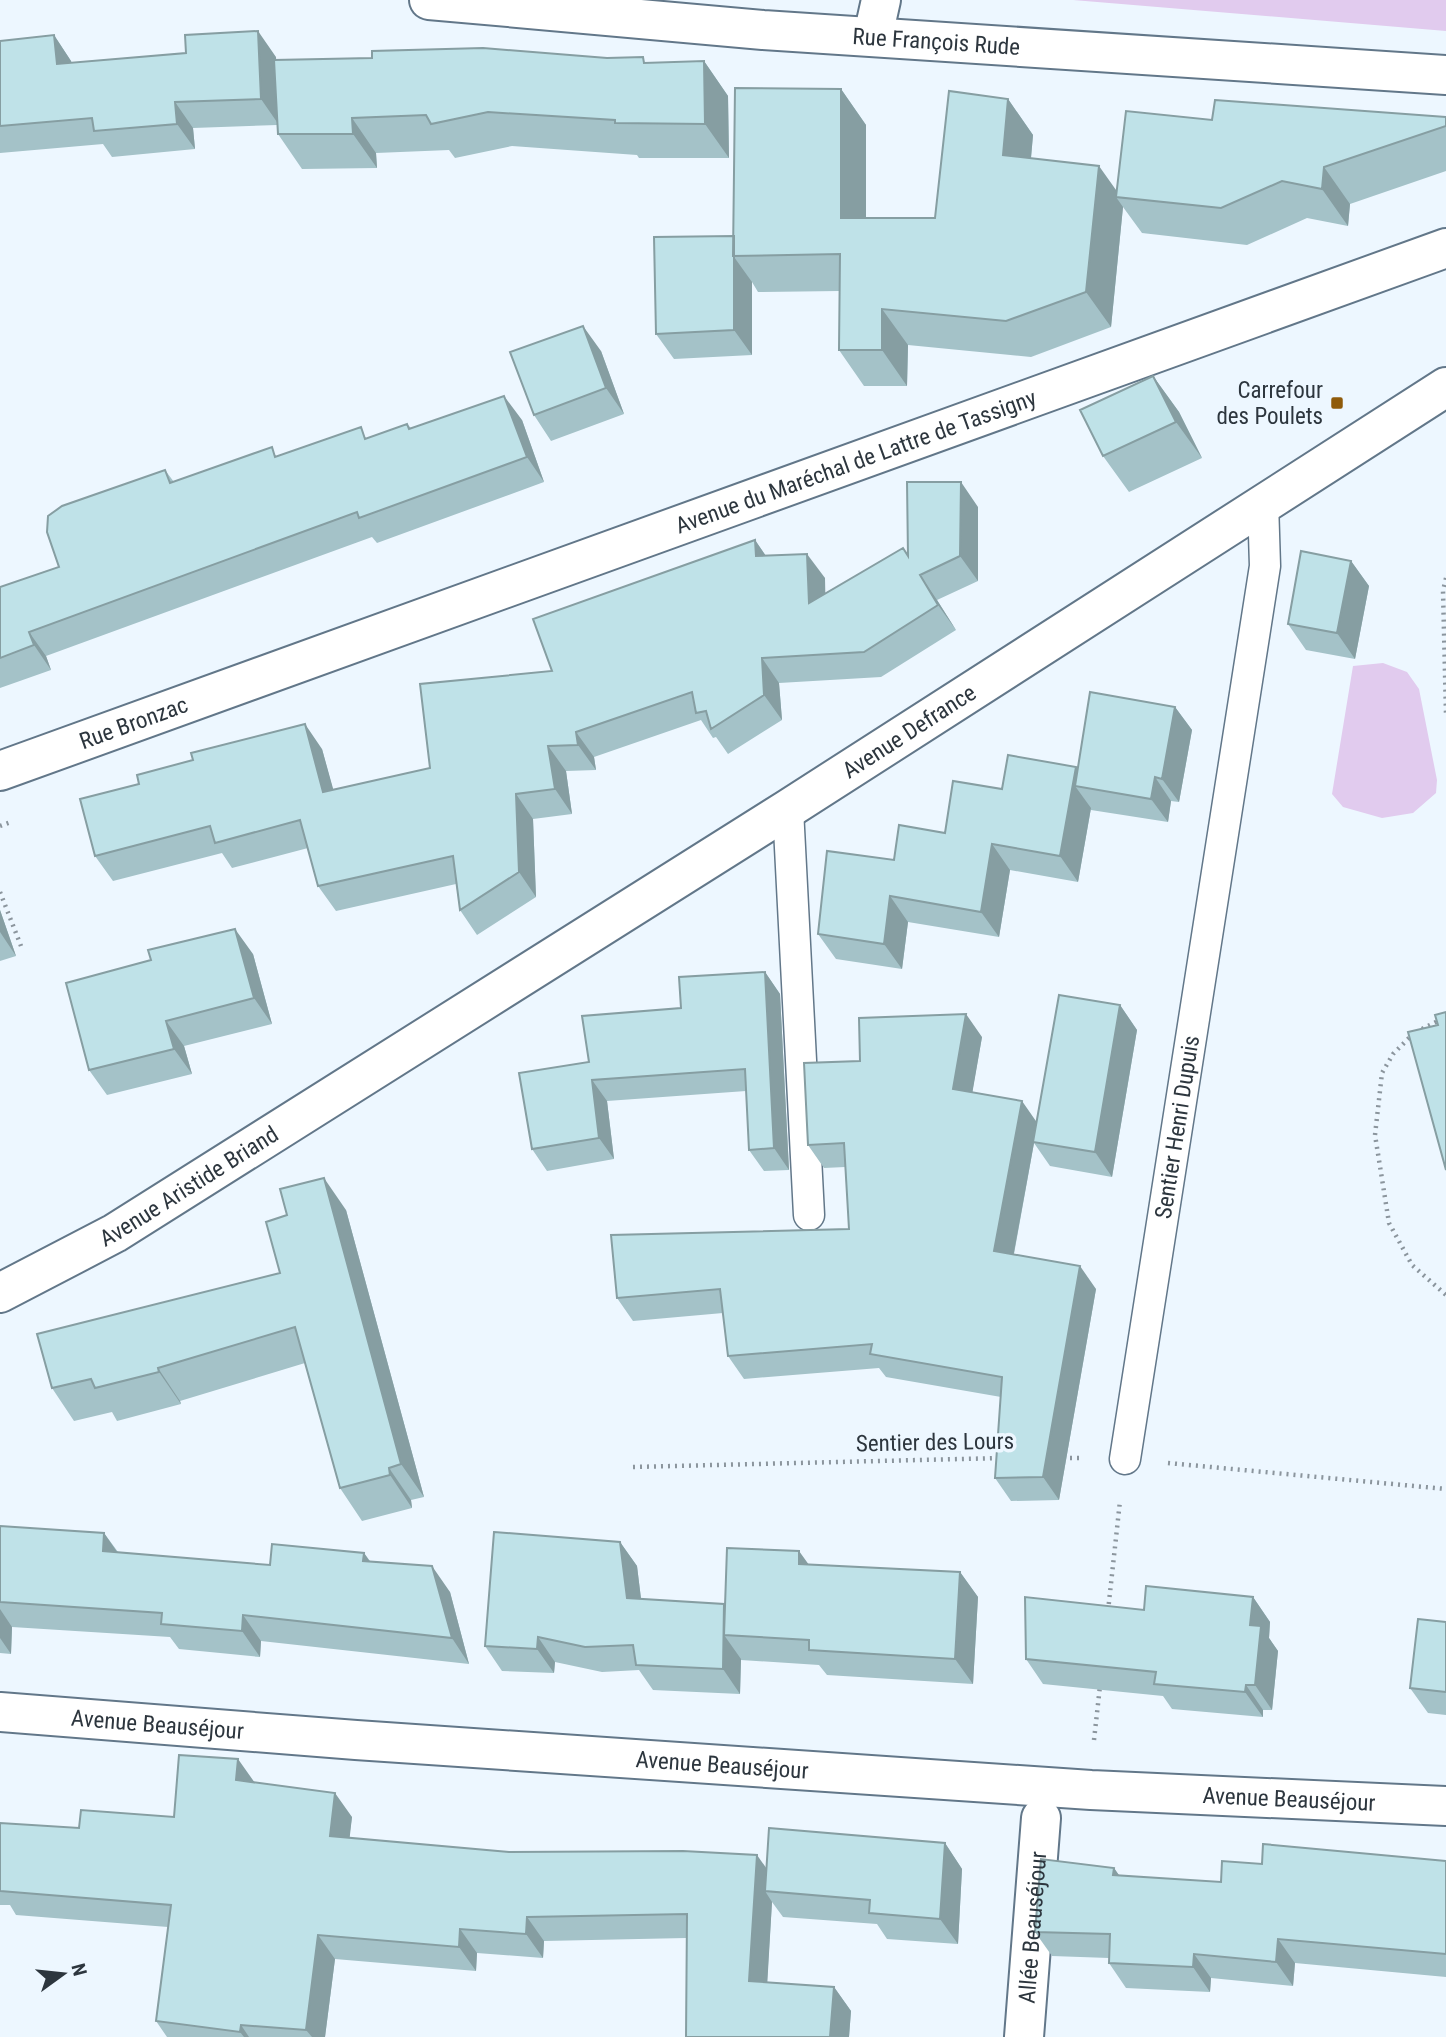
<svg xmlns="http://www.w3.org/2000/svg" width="1446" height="2037" font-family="'Roboto Condensed',sans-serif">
<rect width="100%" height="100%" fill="#edf7ff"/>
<!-- green -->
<path fill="#e1cbee" d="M1073,0H1446V31Z
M1383,663L1407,672L1419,689L1437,780L1436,793L1413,813L1382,818L1343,807L1332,794L1353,666Z"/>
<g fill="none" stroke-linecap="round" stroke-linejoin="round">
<defs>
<g id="lane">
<path d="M788,809L809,1215"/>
<path id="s1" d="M1125,1459L1265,566L1263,502"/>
</g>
<g id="street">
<path id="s2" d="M429,0L763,30L1446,75"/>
<path d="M873,36L881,0"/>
<path id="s3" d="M0,771L1446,248"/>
<path id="s4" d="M0,1712L356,1740L1091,1790L1446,1806"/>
<path id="s5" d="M1024,2037L1041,1818"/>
</g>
<g id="secondary">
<path id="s6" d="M0,1293L115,1233L788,809L1446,387"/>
</g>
</defs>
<!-- lane casing -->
<use href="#lane" stroke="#627789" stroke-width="33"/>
<!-- street casing -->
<use href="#street" stroke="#627789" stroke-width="42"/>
<!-- secondary casing -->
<use href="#secondary" stroke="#627789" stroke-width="42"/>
<!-- path -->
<path stroke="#8b959d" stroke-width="4.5" stroke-dasharray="2 5" stroke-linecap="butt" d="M1446,578L1443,591L1446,713
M0,826L11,822
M0,892L21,946
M1422,1029L1446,1017
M1414,1033L1393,1054L1382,1073L1375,1135L1389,1223L1412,1265L1446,1295
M1063,1458H1083
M1168,1463L1446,1489
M633,1467L1002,1458
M1108,1611L1120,1501
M1094,1740L1100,1686"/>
<!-- lane -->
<use href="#lane" stroke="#fff" stroke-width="30"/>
<!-- street -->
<use href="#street" stroke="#fff" stroke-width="38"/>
<!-- secondary -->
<use href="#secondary" stroke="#fff" stroke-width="38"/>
</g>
<!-- wall -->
<path fill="#a4c2c8" d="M54,35L71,61L72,63L276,57V60L647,63L704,61L728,96L729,158H639L637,155L512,146L455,158L449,150L376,153L377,168L302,169L278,134L277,125L193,128L195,149L112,157L103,144L0,153V41Z
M841,89L866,125V218H935L1008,99L1033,135L1031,158L1116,191L1212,120L1446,117V171L1350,204L1348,226L1307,218L1247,245L1142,233L1123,207L1111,327L1031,357L908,345L907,386H864L839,350V291L758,292L752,282V355L674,359L656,334L734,236Z
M601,351L624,414L551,441L534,415Z
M1153,376L1179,412L1202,458L1129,492L1103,456Z
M522,420L544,482L377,543L372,537L46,656L51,670L0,688V587L59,567L165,470L174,482L278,456L369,438L407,424L411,428Z
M978,507V581L937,600L956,630L881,677L779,683L782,720L728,754L716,737L713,738L701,720L594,757L596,770L566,771L572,814L533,819L536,897L477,935L460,910L456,884L336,911L318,886L308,848L232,868L222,853L113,881L95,856L139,784L193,760L322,749L333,790L430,768L552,671L755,540L766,556L825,578V593L908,555Z
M1351,561L1369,586L1355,659L1306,650L1288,624Z
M1175,707L1192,730L1179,802L1171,801L1168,822L1091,810V808L1078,882L1010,870L999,937L908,922L902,969L836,959L818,934L894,860L945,833L1002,789L1078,770Z
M0,910L16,956L0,961Z
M253,954L272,1024L184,1046L192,1074L107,1095L89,1070L151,960Z
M765,972L780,994L789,1170L764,1171L749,1150L746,1091L607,1101L614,1159L547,1171L532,1149L589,1062Z
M1120,1005L1137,1030L1112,1177L1050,1166L1034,1143L1014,1254L1096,1289L1059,1500L1011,1501L995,1478L1001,1397L886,1377L879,1368L744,1379L728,1356L723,1313L633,1321L617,1298L849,1229L845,1167L824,1168L808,1145L860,1061L982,1037L972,1093L1036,1122Z
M346,1210L424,1497L411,1500L412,1508L362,1521L340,1488L305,1363L180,1401L181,1404L117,1421L112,1412L74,1421L52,1388L280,1273Z
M0,1526L104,1533L118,1552L270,1565L364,1553L370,1561L450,1592L469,1664L261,1641L260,1657L179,1649L170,1637L12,1627L11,1654L0,1653Z
M620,1542L637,1566L641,1599L724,1604L808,1565L960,1572L978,1597L973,1684L827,1675L819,1665L741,1660V1659L740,1694L653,1690L639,1670L602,1672L555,1662L554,1673L502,1671L485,1646Z
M1253,1597L1270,1622L1269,1638L1278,1651L1272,1710H1263V1717L1172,1709L1163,1696L1043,1684L1026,1659L1144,1610Z
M1446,1622V1715L1428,1713L1410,1688Z
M254,1782L352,1817L349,1838L509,1852L766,1869L945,1843L962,1869L958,1944L887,1939L877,1924L783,1917L772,1902L767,1982L834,1987L851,2011L849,2037H686V1938L544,1941L543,1958L477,1953L476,1971L335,1959L325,2037H167L156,2021L168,1927L16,1915L10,1905H0V1823L79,1828L174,1817Z
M1446,1861V1977L1295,1963L1293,1986L1211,1978L1210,1992L1126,1988L1109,1963V1958L1052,1956L1035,1932L1114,1868L1119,1876L1221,1882L1262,1864Z"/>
<!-- shaded-wall -->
<path fill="#869ea2" d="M258,31L276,57L279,125L261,99Z
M54,35L71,61L75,89L57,64Z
M704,61L728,96L729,158L705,124Z
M841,89L866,125V254L841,218Z
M1008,99L1033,135L1028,191L1003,155Z
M175,102L193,128L195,149L177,124Z
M352,118L376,153L377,168L353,134Z
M1099,166L1121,197H1116L1123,207L1111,327L1086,292Z
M1324,167L1350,204L1348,226L1322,189Z
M734,257L752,282V355L734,330Z
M882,309L908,345L907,386L882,350Z
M583,326L601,351L624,414L606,388Z
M1153,376L1179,412L1202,458L1176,422Z
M504,396L522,420L544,482L527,457Z
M961,482L978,507V581L960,556Z
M755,540L772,565L756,556Z
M807,554L825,578L826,628L809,603Z
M1351,561L1369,586L1355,659L1337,633Z
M920,575L937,600L956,630L938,605Z
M29,632L46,656L51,670L34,645Z
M762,658L779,683L782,720L764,695Z
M1175,707L1192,730L1179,802L1162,779Z
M305,724L322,749L341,817L323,792Z
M576,732L594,757L596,770L578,745Z
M548,746L566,771L572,814L555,789Z
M1076,767L1091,789L1075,786L1091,808L1078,882L1060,856Z
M1155,777L1171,801L1168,822L1151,799Z
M516,794L533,819L536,897L519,872Z
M992,844L1010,870L999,937L981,912Z
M890,896L908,922L902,969L884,944Z
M0,910L16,956L0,932Z
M235,929L253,954L272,1024L254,998Z
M765,972L780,994L789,1170L774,1148Z
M1120,1005L1137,1030L1112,1177L1095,1152Z
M966,1014L982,1037L969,1112L953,1089Z
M166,1021L184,1046L192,1074L174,1049Z
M592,1080L607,1101L614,1159L599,1138Z
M1022,1101L1038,1124L1033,1142L1034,1143L1010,1274L994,1251Z
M324,1178L346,1210L424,1497L401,1464Z
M1080,1266L1096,1289L1059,1500L1043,1477Z
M158,1368L180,1401L181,1404L159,1372Z
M389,1468L411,1500L412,1508L390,1475Z
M104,1533L122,1559L103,1551Z
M620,1542L637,1566L644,1623L627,1598Z
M799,1551L817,1576L799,1564Z
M364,1553L381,1578L363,1561Z
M432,1566L450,1592L469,1664L452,1638Z
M960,1572L978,1597L973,1684L955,1659Z
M1253,1597L1270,1622L1269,1638L1278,1651L1272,1710L1255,1685L1250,1625Z
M724,1604V1635L741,1659L740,1694L723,1669Z
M0,1609L12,1627L11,1654L0,1638Z
M243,1615L261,1641L260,1657L242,1631Z
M538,1637L555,1662L554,1673L537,1649Z
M1246,1685L1263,1710V1717L1245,1692Z
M238,1759L255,1783L236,1780Z
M335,1793L352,1817L347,1861L330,1836Z
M945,1843L962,1869L958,1944L940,1919Z
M757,1855L774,1879L765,1891L772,1902L766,2005L749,1981Z
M1114,1868L1131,1892L1113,1875Z
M527,1917L544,1941L543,1958L526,1934Z
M460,1929L477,1953L476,1971L459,1947Z
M318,1935L335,1959L325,2037H312L306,2030Z
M1278,1939L1295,1963L1293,1986L1276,1962Z
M1194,1954L1211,1978L1210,1992L1193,1967Z
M834,1987L851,2011L849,2037H830Z
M241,2025L249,2037H244L240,2032Z"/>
<!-- building -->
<path fill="#bfe2e8" stroke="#869ea2" stroke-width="2" d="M258,31L261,99L175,102L177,124L94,131L92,118L0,126V41L54,35L57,64L186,53L185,35Z
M483,48L607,58L643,57L644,63L704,61L705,124L615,123V120L488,112L431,124L426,115L352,118L353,134H278L274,60L372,58V51Z
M735,88L841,89V218H935L949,91L1008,99L1003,155L1099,166L1086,292L1006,321L882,309V350H839L840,254L733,256Z
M1215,100L1446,117V126L1324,167L1322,189L1282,181L1221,208L1116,197L1126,111L1212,120Z
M734,236V330L656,334L654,237Z
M583,326L606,388L534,415L510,352Z
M1153,376L1176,422L1103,456L1080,410Z
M504,396L527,457L359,518L357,512L29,632L34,645L0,658V587L59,567L47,532L48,516L62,506L165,470L170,483L272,447L275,457L361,427L365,439L407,424L409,429Z
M907,482H961L960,556L920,575L938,605L864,652L762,658L764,695L711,729L706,711L696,713L692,692L576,732L578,745L548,746L555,789L516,794L519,872L460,910L453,856L318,886L300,820L215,843L210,826L95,856L80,799L139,784L137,775L193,760L191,753L305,724L323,792L430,768L420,684L552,671L533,619L755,540L756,556L807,554L809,603L903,548L908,556Z
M1301,551L1351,561L1337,633L1288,624Z
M1090,692L1175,707L1162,779L1155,777L1151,799L1075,786Z
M1008,755L1076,767L1060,856L992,844L981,912L890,896L884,944L818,934L827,851L894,860L899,825L945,833L953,781L1002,789Z
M235,929L254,998L166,1021L174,1049L89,1070L66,983L151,960L148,950Z
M765,972L774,1148L749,1150L745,1069L592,1080L599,1138L532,1149L519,1073L589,1062L582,1016L681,1008L679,977Z
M1059,995L1120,1005L1095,1152L1033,1142Z
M1446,1012V1170L1408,1032L1438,1025L1435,1015Z
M966,1014L953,1089L1022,1101L994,1251L1080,1266L1043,1477L995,1478L1002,1377L870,1354L872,1344L728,1356L720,1289L617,1298L611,1235L849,1229L844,1143L808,1145L804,1063L860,1061L859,1018Z
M324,1178L401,1464L389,1468L390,1475L340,1488L295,1327L158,1368L159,1372L95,1388L91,1379L52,1388L37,1334L280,1273L266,1222L287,1215L280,1189Z
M0,1526L104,1533L103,1551L270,1565L272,1544L364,1553L363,1561L432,1566L452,1638L243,1615L242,1631L161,1624L162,1613L0,1602Z
M494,1532L620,1542L627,1598L724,1604L723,1669L636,1665L633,1645L585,1647L538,1637L537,1649L485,1646Z
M727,1548L799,1551V1564L960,1572L955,1659L809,1650V1640L724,1635Z
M1146,1586L1253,1597L1250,1625L1261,1626L1255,1685H1246L1245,1692L1154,1684L1156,1672L1026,1659L1025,1597L1144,1610Z
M1418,1619L1446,1622V1692L1410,1688Z
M179,1755L238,1759L236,1780L335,1793L330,1836L509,1852L683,1851L757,1855L749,1981L834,1987L830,2037H686L687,1914L527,1917L526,1934L460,1929L459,1947L318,1935L306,2030L241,2025L240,2032L156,2021L171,1905L0,1891V1823L79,1828L81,1810L174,1817Z
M769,1828L945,1843L940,1919L869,1913L870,1900L765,1891Z
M1263,1844L1446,1861V1954L1278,1939L1276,1962L1194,1954L1193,1967L1109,1963L1110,1934L1035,1932L1041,1859L1114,1868L1113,1875L1221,1882L1222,1861L1262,1864Z"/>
<!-- markers -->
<rect fill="#8f5b0b" stroke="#edf7ff" stroke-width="2.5" x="1330" y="396" width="14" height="14" rx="3.5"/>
<g text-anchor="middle" stroke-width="7" stroke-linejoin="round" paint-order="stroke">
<!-- street labels -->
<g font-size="23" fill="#2d363e" stroke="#edf7ff">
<text dy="8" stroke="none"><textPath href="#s2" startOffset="509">Rue François Rude</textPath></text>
<text dy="8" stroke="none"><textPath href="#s3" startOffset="910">Avenue du Maréchal de Lattre de Tassigny</textPath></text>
<text dy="8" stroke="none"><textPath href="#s3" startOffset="142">Rue Bronzac</textPath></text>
<text dy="8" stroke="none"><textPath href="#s6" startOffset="1069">Avenue Defrance</textPath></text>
<text dy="8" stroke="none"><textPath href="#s1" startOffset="336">Sentier Henri Dupuis</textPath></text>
<text dy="8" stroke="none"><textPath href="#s6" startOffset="217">Avenue Aristide Briand</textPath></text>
<text transform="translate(935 1442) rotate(-1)" y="8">Sentier des Lours</text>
<text dy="8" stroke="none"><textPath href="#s4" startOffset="158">Avenue Beauséjour</textPath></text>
<text dy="8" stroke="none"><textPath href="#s4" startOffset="724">Avenue Beauséjour</textPath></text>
<text dy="8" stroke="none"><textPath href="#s4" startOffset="1292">Avenue Beauséjour</textPath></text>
<text dy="8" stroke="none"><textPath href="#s5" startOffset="110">Allée Beauséjour</textPath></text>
</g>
<!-- poi labels -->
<g font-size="23" fill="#2d363e" stroke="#edf7ff" text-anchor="end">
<text x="1323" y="398">Carrefour<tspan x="1323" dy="26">des Poulets</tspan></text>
</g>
</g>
<!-- north arrow -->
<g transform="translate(63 1974) rotate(75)" stroke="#edf7ff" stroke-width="5" paint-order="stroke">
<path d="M0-5L12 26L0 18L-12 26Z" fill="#2d363e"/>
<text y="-10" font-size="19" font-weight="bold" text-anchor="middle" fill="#2d363e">N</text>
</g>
</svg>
